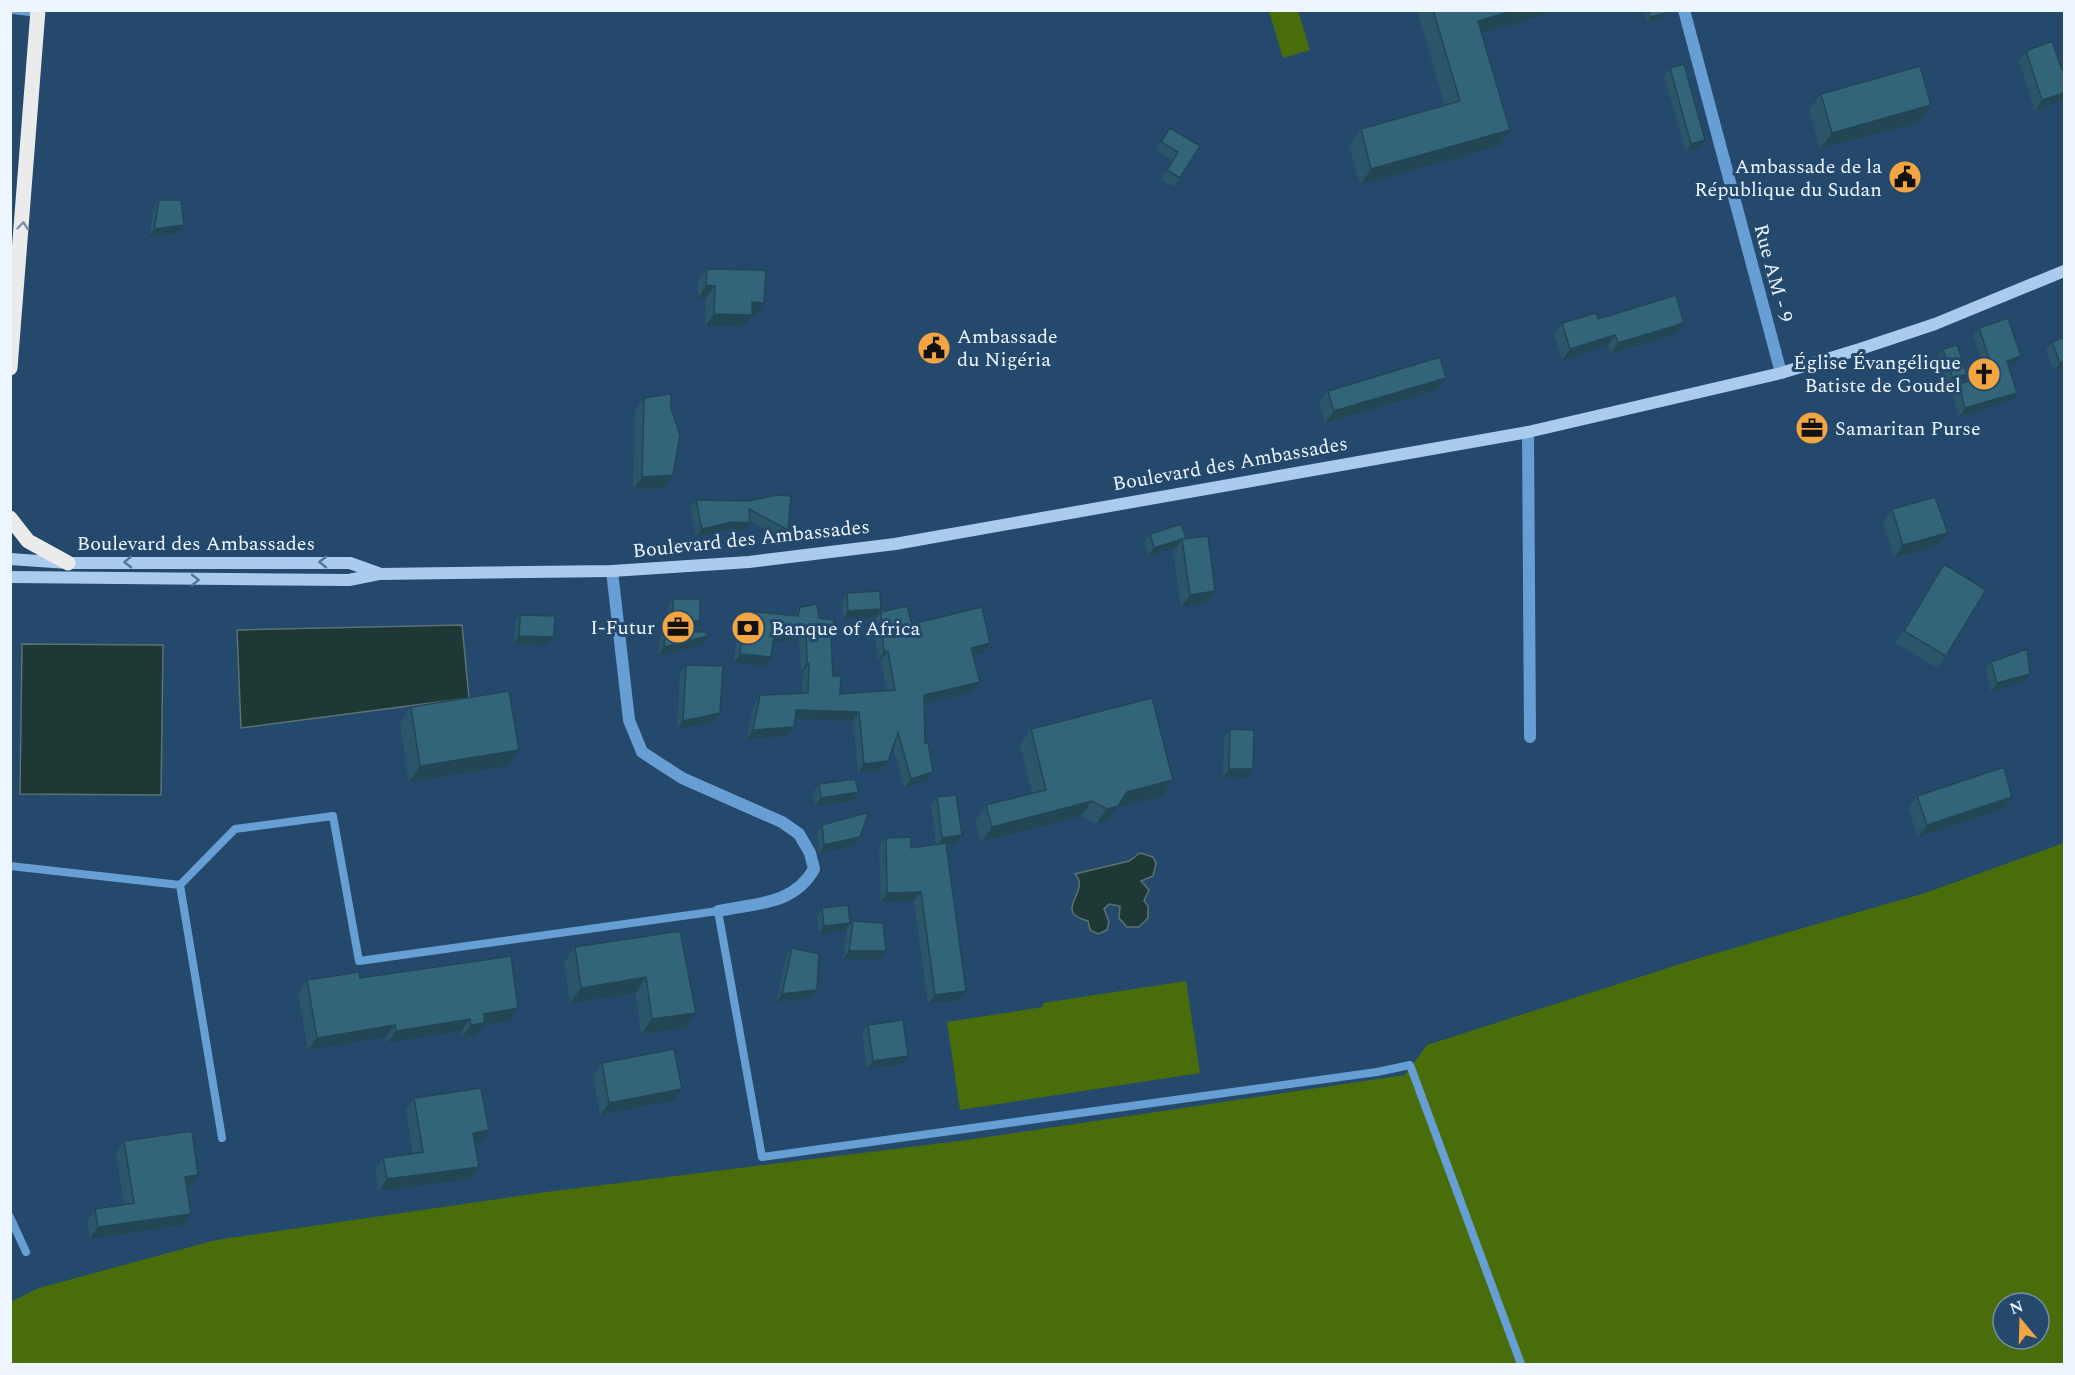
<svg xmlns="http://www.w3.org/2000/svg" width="2075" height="1375" font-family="Spectral,serif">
<rect width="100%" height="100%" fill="#25496c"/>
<!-- green -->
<path fill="#496d0a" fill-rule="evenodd" d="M1269,11H1298L1310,50L1283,58Z
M2064,843V1364H11V1302L39,1288L216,1240L546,1192L967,1140L1405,1075L1427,1045L1696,959L1925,893ZM2003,1303H2039V1339H2003Z
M1186,981L1200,1073L960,1110L947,1022L1043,1007V1003Z"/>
<!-- water -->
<path fill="#1e3836" stroke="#5c7172" stroke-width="1.5" d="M462,625L469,698L241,728L237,630Z
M22,644L163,645L161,795L20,794Z
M1140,853L1153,857L1156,863L1153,876L1141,881L1149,890L1144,901L1148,906V918L1139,927H1127L1119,918L1120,906L1109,904L1104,909L1109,922L1107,930L1098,934L1090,930L1088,921C1051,912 1092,891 1075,874L1129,861Z"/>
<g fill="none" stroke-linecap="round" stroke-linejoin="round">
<!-- lane -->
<path stroke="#679ed4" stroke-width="8" d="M13,10L38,13
M10,866L180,885
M180,885L235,829L333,816L359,961L718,911L762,1157L1377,1072L1410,1065L1521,1364
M180,885L222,1138
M10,1217L26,1252"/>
<!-- street -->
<path stroke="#679ed4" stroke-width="12" d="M1684,10L1781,373
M1528,432L1530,737
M612,571L629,720L642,752L682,778L782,822L799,834L810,853L814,869C794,905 756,903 718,911"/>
<!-- secondary -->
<path stroke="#aacbee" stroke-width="12" d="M10,559L68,563H350L378,573
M10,577L349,580L379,574L612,571L749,562L895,544L1528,432L1781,373L1860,349L1935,324L2064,271"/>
<!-- primary -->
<path stroke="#ebebeb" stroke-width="15" d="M10,368L38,10
M10,518L28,541L68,563"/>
</g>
<!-- wall -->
<path fill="#2b5669" d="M1417,10H1548L1546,14L1481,33L1499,146L1360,185L1349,145L1361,129L1445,106Z
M1644,10H1665L1663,18L1647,22Z
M2026,51L2062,70L2064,69V100L2035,111L2019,61Z
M1670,68L1699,149L1686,152L1664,76Z
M1821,94L1931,105L1920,122L1820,149L1809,110Z
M1170,128L1200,146L1174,187L1161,179L1172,160L1156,150Z
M159,200L179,234L149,237L154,208Z
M707,269L756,315H752L743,327L705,326L706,298H698V281Z
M1598,319L1684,323L1676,334L1610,354L1608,346L1562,360L1554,334L1562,323Z
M1979,328L2021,356L2015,365L2009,367L2011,401L1959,417L1952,392L1958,384L1987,375L1973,336Z
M2052,342L2064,367L2054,371L2046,350Z
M1943,349L1967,374L1961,383L1947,387L1937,358Z
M1446,378L1437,390L1325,423L1319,403L1328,391Z
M644,398L664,488L633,489L635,411Z
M696,500L748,501L788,530L782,538L750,521V523L744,531L726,530L696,537L690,508Z
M1892,509L1948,533L1939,545L1894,558L1883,522Z
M1150,534L1186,538L1185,539L1207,603L1181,607L1173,552L1177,547L1148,556L1144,542Z
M1944,564L1946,656L1937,668L1895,643L1936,576Z
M847,593L881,609L875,617L843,619L842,602Z
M673,599L700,621L694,629H667L668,607Z
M800,607L819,618L834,624L828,633L822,634L833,676L840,694L887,691L881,660L878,661L874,621L881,612L912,624L990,643L984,653L973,655L980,682L973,691L924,703L925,743L927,781L904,788L893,747L888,761L882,770L858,773L853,721L795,719L787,736L746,739L754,705L760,695L802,694L803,672H801L799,638L773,643L765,666L734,663L738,620L745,611L794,616Z
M520,615L548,645L514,644L515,623Z
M665,631L702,645L658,655L659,639Z
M1991,662L2024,682L1991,692L1986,670Z
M686,665L720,713L714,722L677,729L680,673Z
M411,707L519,750L508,766L409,782L400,723Z
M1031,729L1173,780L1162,796L1117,807L1107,822L1096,824L1081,816L981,842L975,821L986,805L1032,793L1020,745Z
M1230,729L1247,778L1223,777L1224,738Z
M819,784L859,792L853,801L815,806L813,793Z
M1917,796L2004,809L1918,837L1908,808Z
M937,797L962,835L956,843L946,845L966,991L959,1000L928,1004L914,901L881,902L879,847L886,838L911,848L936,844L931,806Z
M822,825L860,837L854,846L819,853L817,833Z
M822,908L850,923L844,931L819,934L817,916Z
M853,921L886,951L880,960L843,959L847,929Z
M680,931L696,1013L686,1028L641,1034L636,993L570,1003L564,963L575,947Z
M792,948L817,990L812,998L776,1002L786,957Z
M360,978L510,1021L483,1025L476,1036L462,1037L461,1031L387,1043L386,1037L308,1050L298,993L307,980Z
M868,1025L903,1064L867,1069L862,1033Z
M602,1063L682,1089L673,1101L600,1115L593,1076Z
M414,1098L489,1130L481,1142L475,1143L471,1179L379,1191L375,1170L383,1158L413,1154L406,1110Z
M124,1141L198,1175L190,1187H187L191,1214L183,1225L90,1239L87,1221L95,1209L124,1204L116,1153Z"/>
<!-- shaded-wall -->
<path fill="#234655" d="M1515,10H1548L1546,14L1466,38L1478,21Z
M1666,13L1663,18L1647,22L1650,17Z
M2064,93V100L2035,111L2042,100Z
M1931,105L1920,122L1820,149L1832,133Z
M1510,130L1499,146L1360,185L1371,169Z
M1705,140L1699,149L1686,152L1691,144Z
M184,225L179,234L149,237L154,229Z
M706,285L715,286L706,298H698Z
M752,302L764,303L756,315H752L743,327L705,326L714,314Z
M1684,323L1676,334L1610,354L1618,343Z
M1615,335L1608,346L1562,360L1570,349Z
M2021,356L2015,365L2002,369L2007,361Z
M2064,361V367L2054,371L2060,363Z
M1967,374L1961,383L1947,387L1953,379Z
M1446,378L1437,390L1325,423L1334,411Z
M2017,393L2011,401L1959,417L1965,408Z
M673,475L664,488L633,489L642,477Z
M732,522L750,523L744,531L726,530L696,537L702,529Z
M1948,533L1939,545L1894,558L1903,545Z
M1186,538L1182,542V539L1177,547L1148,556L1154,548Z
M1215,591L1207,603L1181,607L1190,595Z
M881,609L875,617L843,619L848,611Z
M673,621H700L694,629H667Z
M834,624L828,633L814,635L821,626Z
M806,629L799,638L767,644L774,635Z
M519,636L554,637L548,645L514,644Z
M708,636L702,645L658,655L664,647Z
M990,643L984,653L965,657L971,648Z
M888,651L881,660L878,661L884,652Z
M740,654L771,657L765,666L734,663Z
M807,663H809L803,672H801Z
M2030,674L2024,682L1991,692L1997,683Z
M980,682L973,691L917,705L924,695Z
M796,710L859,712L853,721L789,719Z
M720,713L714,722L677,729L683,721Z
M794,727L787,736L746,739L753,730Z
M519,750L508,766L409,782L420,766Z
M888,761L882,770L858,773L864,764Z
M1229,769H1253L1247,778L1223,777Z
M933,772L927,781L904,788L911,779Z
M1173,780L1162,796L1117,807L1107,822L1096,824L1107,809L1127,792Z
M859,792L853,801L815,806L821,798Z
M2012,797L2004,809L1918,837L1927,825Z
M1092,801L1081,816L981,842L992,827Z
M962,835L956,843L937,846L942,838Z
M860,837L854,846L819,853L824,845Z
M921,892L914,901L881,902L887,893Z
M850,923L844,931L819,934L824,926Z
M849,951H886L880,960L843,959Z
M646,977L636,993L570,1003L581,988Z
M817,990L812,998L776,1002L782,994Z
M966,991L959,1000L928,1004L935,995Z
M518,1008L510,1021L483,1025L476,1036L462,1037L471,1025L484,1014Z
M696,1013L686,1028L641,1034L652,1019Z
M470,1019L461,1031L387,1043L396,1031Z
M395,1025L386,1037L308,1050L317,1038Z
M908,1056L903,1064L867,1069L873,1061Z
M682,1089L673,1101L600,1115L609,1103Z
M489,1130L481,1142L465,1145L473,1133Z
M479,1167L471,1179L379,1191L387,1179Z
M198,1175L190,1187L177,1189L185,1177Z
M191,1214L183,1225L90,1239L98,1227Z"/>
<!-- building -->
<path fill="#32647a" stroke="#234655" stroke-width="1.5" d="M1433,10H1515L1478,21L1510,130L1371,169L1361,129L1460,101Z
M1648,10H1665L1666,13L1650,17Z
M2052,41L2062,70L2064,69V93L2042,100L2026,51Z
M1684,64L1705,140L1691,144L1670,68Z
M1920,66L1931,105L1832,133L1821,94Z
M1170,128L1200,146L1180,178L1167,170L1178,152L1161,142Z
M159,200H181L184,225L154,229Z
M707,269L766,270L764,303L752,302V315L714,314L715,286L706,285Z
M1676,295L1684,323L1618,343L1615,335L1570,349L1562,323L1596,313L1598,319Z
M2008,318L2021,356L2007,361L2017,393L1965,408L1958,384L1994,373L1979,328Z
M2064,337V361L2060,363L2052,342Z
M1957,345L1967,374L1953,379L1943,349Z
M1440,357L1446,378L1334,411L1328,391Z
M671,394V408L680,435L673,475L642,477L644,398Z
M777,495L791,496L788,530L749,509L750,523L732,522L702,529L696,500L748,501Z
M1935,497L1948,533L1903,545L1892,509Z
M1181,524L1186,538L1154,548L1150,534Z
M1208,536L1215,591L1190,595L1182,539Z
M1944,564L1986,590L1946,656L1904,631Z
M880,591L881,609L848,611L847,593Z
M673,599H700V621H673Z
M817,604L819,618L834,620V624L821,626L823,635H831L833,676H841L840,694L895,690L888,651L884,652L881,612L907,606L912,624L982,607L990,643L971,648L980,682L924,695L925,743L928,742L933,772L911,779L898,733L888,761L864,764L859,712L796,710L794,727L753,730L760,695L808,693L809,663H807L806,629L774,635L771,657L740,654L745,611L798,616L800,607Z
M520,615L555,616L554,637L519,636Z
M665,631L707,632L708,636L664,647Z
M2027,649L2030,674L1997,683L1991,662Z
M686,665L723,666L720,713L683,721Z
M509,691L519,750L420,766L411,707Z
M1152,698L1173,780L1127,792L1118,806L1107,809L1092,801L992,827L986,805L1046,790L1031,729Z
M1230,729L1254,730L1253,769H1229Z
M2004,767L2012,797L1927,825L1917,796Z
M855,779L859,792L821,798L819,784Z
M956,795L962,835L942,838L937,797Z
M869,812L860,837L824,845L822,825Z
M911,837V848L946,843L966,991L935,995L921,892L887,893L886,838Z
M848,905L850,923L824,926L822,908Z
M853,921L883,923L886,951H849Z
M680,931L696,1013L652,1019L646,977L581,988L575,947Z
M792,948L819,954L817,990L782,994Z
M511,956L518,1008L484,1014V1023L471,1025L470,1019L396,1031L395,1025L317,1038L307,980L359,972L360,978Z
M903,1020L908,1056L873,1061L868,1025Z
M674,1049L682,1089L609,1103L602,1063Z
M481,1088L489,1130L473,1133L479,1167L387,1179L383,1158L423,1152L414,1098Z
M192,1131L198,1175L185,1177L191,1214L98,1227L95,1209L134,1203L124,1141Z"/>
<!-- one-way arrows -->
<defs><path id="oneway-chevron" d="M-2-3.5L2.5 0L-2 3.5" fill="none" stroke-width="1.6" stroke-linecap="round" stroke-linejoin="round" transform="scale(1.5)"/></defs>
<use stroke="#7e92a5" href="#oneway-chevron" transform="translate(23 226) rotate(-85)"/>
<g stroke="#54769a">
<use href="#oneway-chevron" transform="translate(128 562) rotate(179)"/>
<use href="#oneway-chevron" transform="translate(323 562) rotate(-179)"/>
<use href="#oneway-chevron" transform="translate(195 580)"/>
</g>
<!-- icons -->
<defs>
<symbol id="civic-disc" viewBox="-11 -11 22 22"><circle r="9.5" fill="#f2a541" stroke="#25496c"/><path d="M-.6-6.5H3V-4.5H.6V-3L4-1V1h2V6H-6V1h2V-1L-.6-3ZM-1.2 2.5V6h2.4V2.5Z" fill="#111"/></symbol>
<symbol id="church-disc" viewBox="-11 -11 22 22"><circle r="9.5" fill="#f2a541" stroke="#25496c"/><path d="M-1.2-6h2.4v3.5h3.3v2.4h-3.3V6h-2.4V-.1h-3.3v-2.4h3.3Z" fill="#111"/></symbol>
<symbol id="office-disc" viewBox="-11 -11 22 22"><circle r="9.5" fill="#f2a541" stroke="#25496c"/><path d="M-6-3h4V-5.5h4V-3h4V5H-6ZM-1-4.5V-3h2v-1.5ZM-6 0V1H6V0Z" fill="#111"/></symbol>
<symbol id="bank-disc" viewBox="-11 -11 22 22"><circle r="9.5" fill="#f2a541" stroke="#25496c"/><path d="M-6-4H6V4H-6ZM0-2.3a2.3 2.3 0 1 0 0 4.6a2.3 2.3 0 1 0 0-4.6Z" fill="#111"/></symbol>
</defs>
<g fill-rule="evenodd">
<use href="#civic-disc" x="1886" y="158" width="38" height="38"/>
<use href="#civic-disc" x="915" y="329" width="38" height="38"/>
<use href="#church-disc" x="1965" y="355" width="38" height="38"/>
<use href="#office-disc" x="1793" y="409" width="38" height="38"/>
<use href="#office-disc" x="659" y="608" width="38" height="38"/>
<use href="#bank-disc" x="729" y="609" width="38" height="38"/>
</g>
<g text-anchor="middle" stroke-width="6" stroke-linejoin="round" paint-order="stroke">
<!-- poi labels -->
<g font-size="20" fill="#edf5fe" stroke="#25496c" text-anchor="end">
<text x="1882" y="173">Ambassade de la<tspan x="1882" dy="23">République du Sudan</tspan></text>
<text x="957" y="343" text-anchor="start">Ambassade<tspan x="957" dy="23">du Nigéria</tspan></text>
<text x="1961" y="369">Église Évangélique<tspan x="1961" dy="23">Batiste de Goudel</tspan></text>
<text x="1835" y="435" text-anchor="start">Samaritan Purse</text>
<text x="655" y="634">I-Futur</text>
<text x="771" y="635" text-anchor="start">Banque of Africa</text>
</g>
<!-- street labels -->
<g font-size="20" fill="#edf5fe" stroke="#25496c">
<text transform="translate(1774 273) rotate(75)" y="7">Rue AM - 9</text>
<text transform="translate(1230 463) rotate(-10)" y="7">Boulevard des Ambassades</text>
<text transform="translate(751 538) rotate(-6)" y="7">Boulevard des Ambassades</text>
<text x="196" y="550">Boulevard des Ambassades</text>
</g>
</g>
<!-- border -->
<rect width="2075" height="1375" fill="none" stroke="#edf5fe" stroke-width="24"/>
<!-- north arrow -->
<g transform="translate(2021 1321) rotate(341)"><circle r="28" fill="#25496c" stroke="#758ea6" stroke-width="1.5"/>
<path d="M0-4.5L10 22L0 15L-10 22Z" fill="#f2a541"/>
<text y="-9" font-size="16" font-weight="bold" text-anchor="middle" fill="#edf5fe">N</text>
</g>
</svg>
